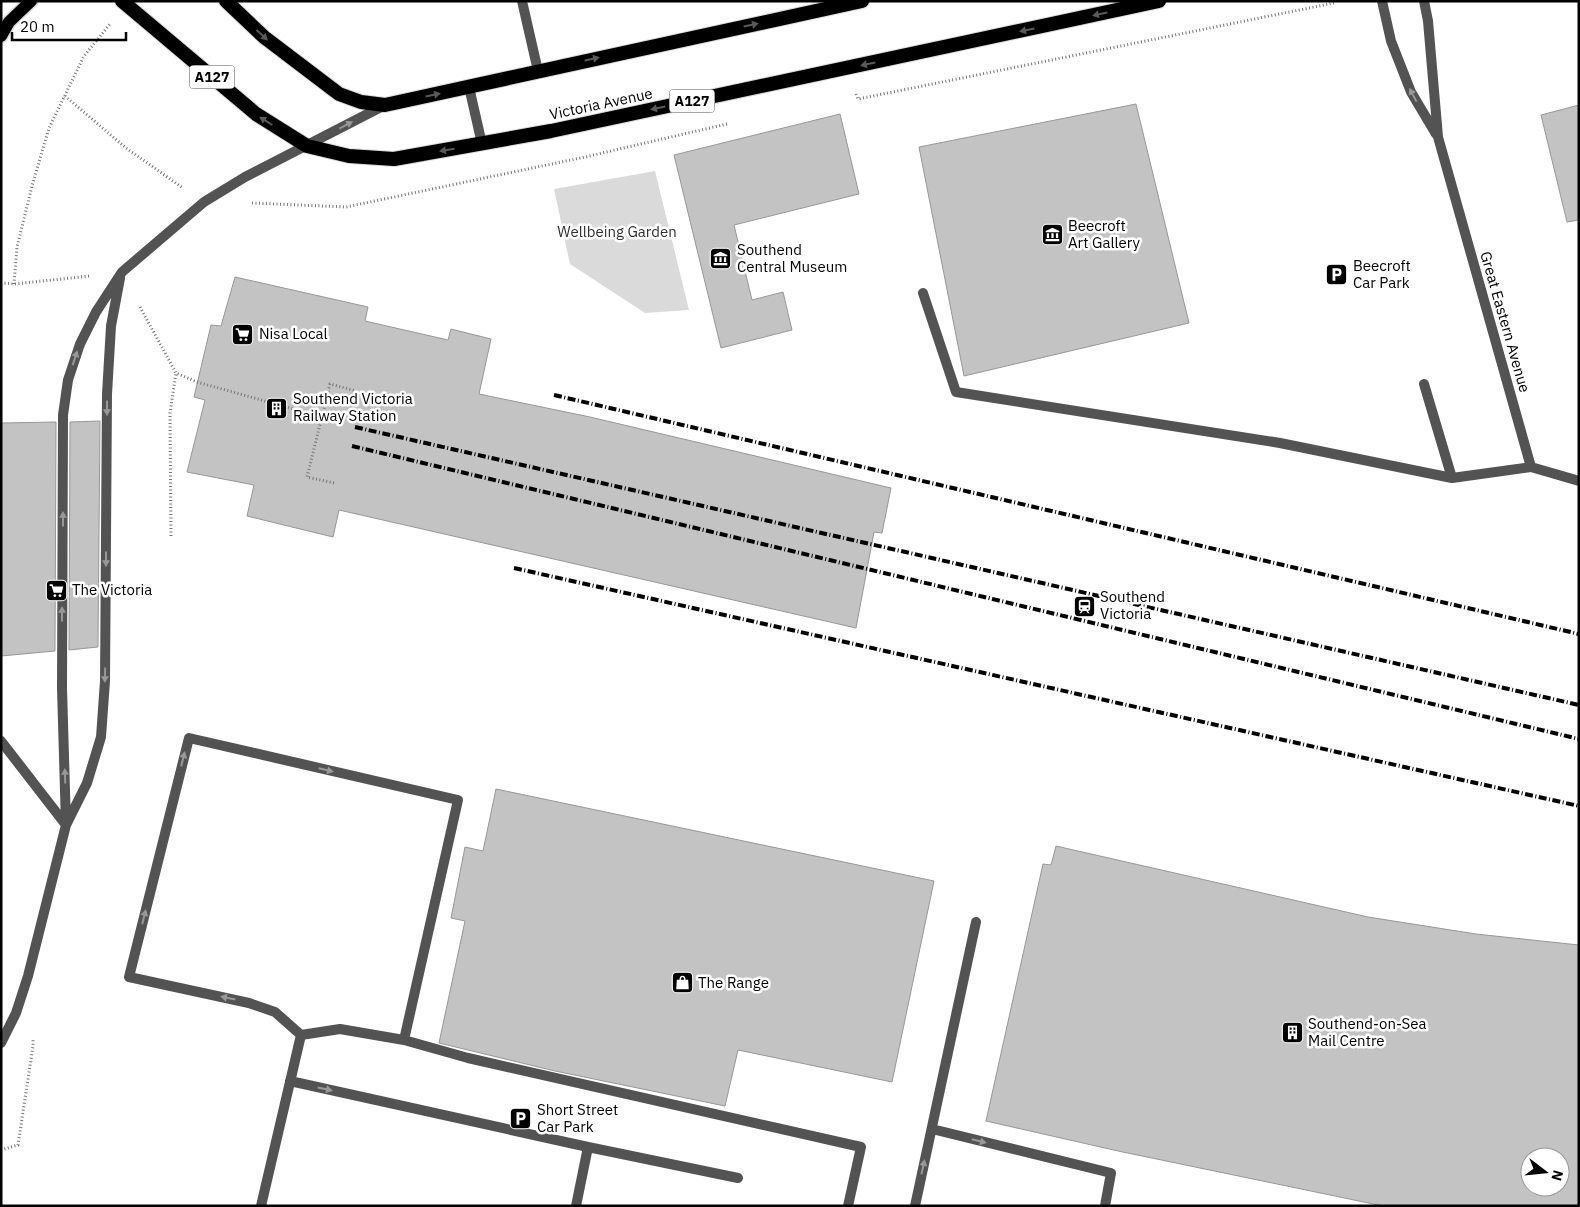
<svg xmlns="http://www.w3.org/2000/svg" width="1580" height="1207" font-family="'IBM Plex Sans',sans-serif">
<rect width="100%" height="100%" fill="#fff"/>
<!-- green -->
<path fill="#dadada" d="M655,171L689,310L645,313L570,264L554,189Z"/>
<!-- building -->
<path fill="#c3c3c3" stroke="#979797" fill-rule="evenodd" d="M1136,104L1189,323L964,376L919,147Z
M1579,105V220L1567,222L1541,115Z
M840,114L859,194L734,225L752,300L783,292L792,330L721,348L674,155Z
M235,277L368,307L365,321L448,340L451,329L491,339L479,394L590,417L891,488L882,533L874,532L856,628L339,510L333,537L247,516L254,485L187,472L205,400L194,397L211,325L221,326Z
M100,421L98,647L69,650L70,422Z
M56,422L55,651L1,656V423Z
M496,789L934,881L892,1082L738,1050L725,1106L555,1071L439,1043L465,921L451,918L465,847L483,851Z
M1056,846L1368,917L1476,934L1579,945V1206H1383L1118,1151L986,1121L1043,864L1051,865ZM1530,1157H1560V1187H1530Z"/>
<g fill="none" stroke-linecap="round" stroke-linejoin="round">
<defs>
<path id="primary" d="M1,36L9,22L31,1"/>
<path id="trunk" d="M122,1L256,114L307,146L349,156L394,159L551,131L1159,1
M226,1L264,37L339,94L361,102L385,105L862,1"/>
</defs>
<!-- primary casing -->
<use href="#primary" stroke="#dbdbdb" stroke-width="15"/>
<!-- trunk casing -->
<use href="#trunk" stroke="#dbdbdb" stroke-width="16"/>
<!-- path -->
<path stroke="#757575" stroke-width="3" stroke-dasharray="1 2.5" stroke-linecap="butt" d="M856,94L858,99L1334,3
M65,96L126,148L183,188
M252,203L346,207L585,157L727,124
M1,283L14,284L90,276
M14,284L17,247L32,186L49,128L84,56L110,24
M140,307L176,373L197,382L322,417
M334,483L307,477L330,384L356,391
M171,536L170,413L176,373
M1,1150L18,1145L33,1046V1039"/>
<!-- service -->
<path stroke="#535353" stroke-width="10" d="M522,1L538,71
M469,87L482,144
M923,293L956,392L1280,443L1452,478L1531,467
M1424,384L1452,478
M1,741L66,825
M66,825L62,688L63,415L68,380L80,344L96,312L122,272L204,202L245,177L385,105
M301,1035L340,1029L404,1040L468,1058L861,1147L848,1206
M1,1043L16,1013L28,976L66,825L87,783L101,737L105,681L107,394L111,326L120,278
M290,1081L588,1147
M932,1129L1111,1173L1105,1206
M261,1206L301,1035L275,1012L249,1003L129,977L189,738L458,800L404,1040
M576,1206L588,1147L738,1178
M915,1206L976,922"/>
<!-- minor -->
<path stroke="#535353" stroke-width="10" d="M1382,1L1391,41L1411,92L1436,134
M1424,1L1428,21L1438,137L1531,467L1579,481"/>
<!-- primary -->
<use href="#primary" stroke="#000" stroke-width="12"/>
<!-- trunk -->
<use href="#trunk" stroke="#000" stroke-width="14"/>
<!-- rail -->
<path stroke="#000" stroke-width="4" stroke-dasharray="8 2.5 1 2.5" stroke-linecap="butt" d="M554,395L1579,634
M355,427L1579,705
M352,446L1579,739
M514,568L1579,806"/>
</g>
<!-- one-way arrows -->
<defs><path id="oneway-solid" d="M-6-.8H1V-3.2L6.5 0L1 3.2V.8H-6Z" transform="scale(1.25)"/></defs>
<g fill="#595959">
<use href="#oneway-solid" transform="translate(1100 14) rotate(168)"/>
<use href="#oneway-solid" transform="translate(751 25) rotate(-12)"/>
<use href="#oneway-solid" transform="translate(1027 30) rotate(168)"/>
<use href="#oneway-solid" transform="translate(262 35) rotate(42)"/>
<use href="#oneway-solid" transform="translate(592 59) rotate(-12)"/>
<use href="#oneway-solid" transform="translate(868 64) rotate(168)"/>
<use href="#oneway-solid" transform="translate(433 95) rotate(-12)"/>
<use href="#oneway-solid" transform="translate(658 108) rotate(168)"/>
<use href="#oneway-solid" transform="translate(266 121) rotate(-148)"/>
<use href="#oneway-solid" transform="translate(447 150) rotate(171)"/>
</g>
<g fill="#989898">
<use href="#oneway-solid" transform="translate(1413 95) rotate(-118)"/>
<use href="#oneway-solid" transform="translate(346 125) rotate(-28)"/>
<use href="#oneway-solid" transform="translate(75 358) rotate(-72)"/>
<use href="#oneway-solid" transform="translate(107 408) rotate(90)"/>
<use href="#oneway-solid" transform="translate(63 519) rotate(-90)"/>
<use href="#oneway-solid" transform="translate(106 559) rotate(90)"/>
<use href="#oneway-solid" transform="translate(62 614) rotate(-90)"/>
<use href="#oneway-solid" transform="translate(105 675) rotate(91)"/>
<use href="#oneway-solid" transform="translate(183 759) rotate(-76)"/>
<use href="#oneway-solid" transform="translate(326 770) rotate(13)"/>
<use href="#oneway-solid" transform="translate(65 776) rotate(-92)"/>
<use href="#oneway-solid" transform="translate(144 917) rotate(-76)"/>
<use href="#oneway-solid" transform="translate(228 998) rotate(-168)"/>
<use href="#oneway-solid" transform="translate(325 1089) rotate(12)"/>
<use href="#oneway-solid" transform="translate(979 1141) rotate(14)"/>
<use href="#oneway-solid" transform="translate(923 1167) rotate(-78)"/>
</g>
<!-- icons -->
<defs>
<symbol id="museum-square" viewBox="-11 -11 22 22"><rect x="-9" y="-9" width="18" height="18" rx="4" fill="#000" stroke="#fff"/><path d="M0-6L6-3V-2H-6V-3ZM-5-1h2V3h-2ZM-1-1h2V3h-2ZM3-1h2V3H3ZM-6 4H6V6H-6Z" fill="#fff"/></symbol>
<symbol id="parking-square" viewBox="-11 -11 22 22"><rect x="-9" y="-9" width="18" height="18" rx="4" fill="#000" stroke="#fff"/><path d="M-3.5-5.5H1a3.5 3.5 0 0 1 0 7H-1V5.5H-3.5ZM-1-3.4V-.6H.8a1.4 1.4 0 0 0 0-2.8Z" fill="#fff"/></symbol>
<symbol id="supermarket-square" viewBox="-11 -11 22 22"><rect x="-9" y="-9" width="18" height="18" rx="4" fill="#000" stroke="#fff"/><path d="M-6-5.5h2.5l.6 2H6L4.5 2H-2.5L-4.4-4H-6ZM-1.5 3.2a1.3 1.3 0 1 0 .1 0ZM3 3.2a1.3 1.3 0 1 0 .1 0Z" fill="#fff"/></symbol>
<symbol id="building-square" viewBox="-11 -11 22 22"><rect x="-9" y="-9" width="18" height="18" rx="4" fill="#000" stroke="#fff"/><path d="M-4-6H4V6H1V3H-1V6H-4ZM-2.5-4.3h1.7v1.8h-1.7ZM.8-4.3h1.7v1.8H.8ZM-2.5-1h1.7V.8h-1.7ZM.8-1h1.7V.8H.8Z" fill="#fff"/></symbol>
<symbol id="station-square" viewBox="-11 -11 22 22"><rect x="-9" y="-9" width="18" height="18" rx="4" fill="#000" stroke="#fff"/><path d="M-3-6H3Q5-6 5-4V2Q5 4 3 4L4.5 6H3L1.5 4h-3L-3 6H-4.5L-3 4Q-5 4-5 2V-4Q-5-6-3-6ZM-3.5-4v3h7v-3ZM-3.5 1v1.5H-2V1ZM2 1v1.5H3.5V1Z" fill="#fff"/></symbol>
<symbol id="shop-square" viewBox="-11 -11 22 22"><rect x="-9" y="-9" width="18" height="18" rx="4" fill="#000" stroke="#fff"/><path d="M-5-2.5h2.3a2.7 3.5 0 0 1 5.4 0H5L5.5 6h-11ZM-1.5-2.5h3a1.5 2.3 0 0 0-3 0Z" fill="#fff"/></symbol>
</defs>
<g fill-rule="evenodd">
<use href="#museum-square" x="1040" y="222" width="25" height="25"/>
<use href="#museum-square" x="708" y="246" width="25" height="25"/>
<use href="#parking-square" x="1324" y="262" width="25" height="25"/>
<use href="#supermarket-square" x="230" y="322" width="25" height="25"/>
<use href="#building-square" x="264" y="396" width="25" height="25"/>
<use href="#supermarket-square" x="44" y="578" width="25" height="25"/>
<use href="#station-square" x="1072" y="594" width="25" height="25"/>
<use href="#shop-square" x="670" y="970" width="25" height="25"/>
<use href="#building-square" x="1280" y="1020" width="25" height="25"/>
<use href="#parking-square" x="508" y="1106" width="25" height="25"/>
</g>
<g text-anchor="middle" stroke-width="5" stroke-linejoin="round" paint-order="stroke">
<!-- shield labels -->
<g fill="#fff" stroke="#4c4c4c" stroke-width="1">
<rect x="189.5" y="65.5" width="45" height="23" rx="4"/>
<rect x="669.5" y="89.5" width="45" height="23" rx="4"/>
</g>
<g font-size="14" font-weight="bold" fill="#000">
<text x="212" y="82">A127</text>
<text x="692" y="106">A127</text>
</g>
<!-- street labels -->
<g font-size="15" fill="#000" stroke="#fff">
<text transform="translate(601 104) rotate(-12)" y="5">Victoria Avenue</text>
<text transform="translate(1505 322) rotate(74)" y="5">Great Eastern Avenue</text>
</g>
<!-- poi labels -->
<g font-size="15" fill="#000" stroke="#fff" text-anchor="start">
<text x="1068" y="231">Beecroft<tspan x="1068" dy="17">Art Gallery</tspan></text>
<text x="737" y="255">Southend<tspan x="737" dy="17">Central Museum</tspan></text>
<text x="1353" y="271">Beecroft<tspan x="1353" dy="17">Car Park</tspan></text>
<text x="259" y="339">Nisa Local</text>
<text x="293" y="404">Southend Victoria<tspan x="293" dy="17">Railway Station</tspan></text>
<text x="72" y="595">The Victoria</text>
<text x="1100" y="602">Southend<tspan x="1100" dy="17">Victoria</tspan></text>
<text x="698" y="988">The Range</text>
<text x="1308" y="1029">Southend-on-Sea<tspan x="1308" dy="17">Mail Centre</tspan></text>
<text x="537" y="1115">Short Street<tspan x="537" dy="17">Car Park</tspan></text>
</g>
<!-- park labels -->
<g font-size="15" fill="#313131" stroke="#fff">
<text x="617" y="237">Wellbeing Garden</text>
</g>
</g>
<!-- border -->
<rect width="1580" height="1207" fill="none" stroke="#000000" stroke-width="5"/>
<!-- north arrow -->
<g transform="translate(1545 1172) rotate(106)"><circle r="24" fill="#ffffff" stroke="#999999"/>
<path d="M0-4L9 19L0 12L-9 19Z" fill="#000000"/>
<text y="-8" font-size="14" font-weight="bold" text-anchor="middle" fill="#000000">N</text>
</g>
<!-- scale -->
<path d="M12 32v8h114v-8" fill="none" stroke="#000000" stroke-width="2.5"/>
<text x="20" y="32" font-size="15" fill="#000000" stroke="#ffffff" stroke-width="4" paint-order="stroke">20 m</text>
</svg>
